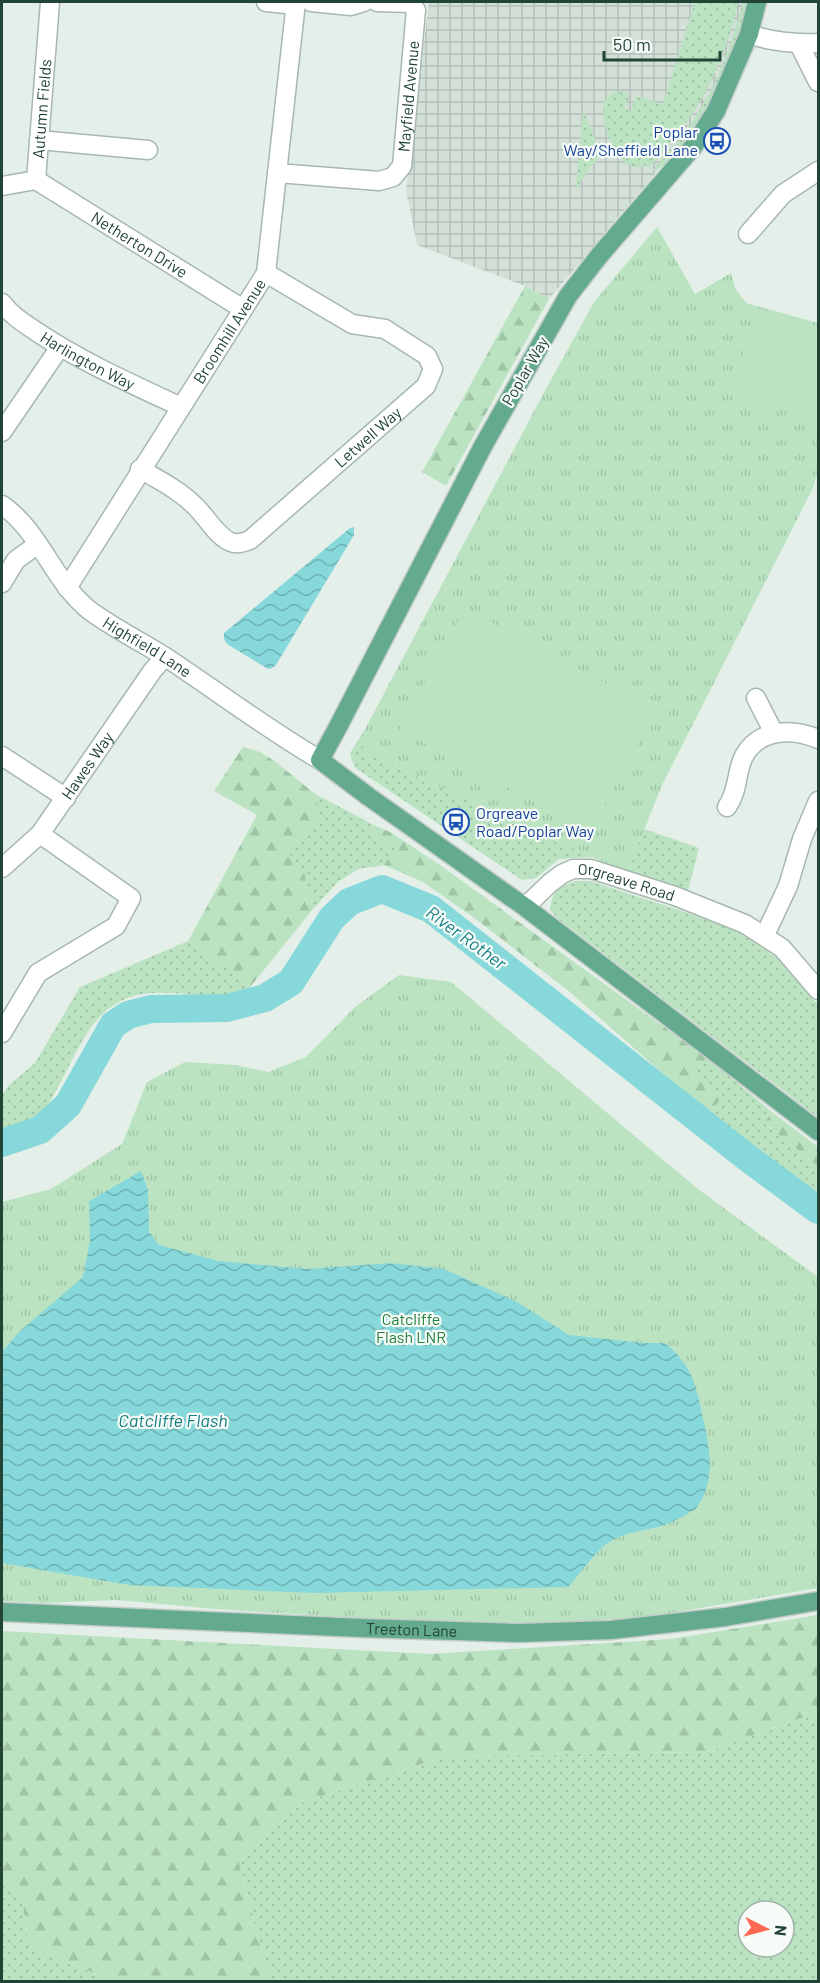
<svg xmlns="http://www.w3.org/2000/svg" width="820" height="1983" font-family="Barlow,sans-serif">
<defs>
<pattern id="industrial-grid" width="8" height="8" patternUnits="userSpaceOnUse" patternTransform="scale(1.5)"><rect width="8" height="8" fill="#d2e0d8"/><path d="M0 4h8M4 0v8" fill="none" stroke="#b4c1ba"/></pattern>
<pattern id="grass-dots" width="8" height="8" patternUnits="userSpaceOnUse" patternTransform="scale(1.5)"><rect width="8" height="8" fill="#bbe3c1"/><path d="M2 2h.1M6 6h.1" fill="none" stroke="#a0c4a6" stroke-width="1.8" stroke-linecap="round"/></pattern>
<pattern id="forest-firs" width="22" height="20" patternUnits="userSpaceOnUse" patternTransform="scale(1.5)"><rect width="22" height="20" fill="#bbe3c1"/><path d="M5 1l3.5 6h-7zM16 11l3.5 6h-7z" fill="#a0c4a6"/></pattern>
<pattern id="park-tufts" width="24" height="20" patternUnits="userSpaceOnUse" patternTransform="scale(1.5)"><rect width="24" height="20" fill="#bbe3c1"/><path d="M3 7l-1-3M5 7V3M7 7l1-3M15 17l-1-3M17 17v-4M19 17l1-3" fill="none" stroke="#a0c4a6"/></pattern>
<pattern id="water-waves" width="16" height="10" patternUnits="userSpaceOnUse" patternTransform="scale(1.5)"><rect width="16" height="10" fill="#87d8da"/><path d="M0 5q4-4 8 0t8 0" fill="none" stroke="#6eb1b2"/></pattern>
</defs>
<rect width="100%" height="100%" fill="#e5efe9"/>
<!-- industrial -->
<path fill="url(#industrial-grid)" d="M429,2H748L732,55L702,116L692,131L683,144L659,169L549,299L525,286L417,245L406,190Z"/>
<!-- grass -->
<path fill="url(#grass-dots)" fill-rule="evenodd" d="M695,2H738C725,65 695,121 649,167L644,165L641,168C636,167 631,166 627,164C607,150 584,79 630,94L624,109L631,111L636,96L663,104Z
M743,2H748C743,19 738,38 732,55C722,81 681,167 652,171C702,120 725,70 743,2Z
M583,110L592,130L600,156L589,169L577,188L576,186Z
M363,733L364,752L592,857L559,859L536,878L522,880L354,767L350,753Z
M315,794L372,824L368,833L396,848L384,865L359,869L339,881L313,909L304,872L287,851L320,818Z
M644,829L699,848L688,891L627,873Z
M575,881H590L682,911L737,931L779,959L818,1005V1117L557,918L550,910C552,891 558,888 575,881Z
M188,941L251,986L239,999C210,997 156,987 130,997C90,1011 77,1053 58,1087C53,1096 48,1107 40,1113C29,1121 14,1125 2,1129V1096L8,1086L35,1063L80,987Z
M707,1058L772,1112L764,1123L818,1166V1192L780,1167L710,1115L722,1096L694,1073Z
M818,1712V1981H270L239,1863L303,1802L447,1756L708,1752ZM748,1911H784V1947H748Z
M2,1884L22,1899L29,1947L97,1974L98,1981H2Z"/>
<!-- forest -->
<path fill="url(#forest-firs)" d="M525,286L549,299L446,486L422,472Z
M243,747L260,752L276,762L315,794L321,818L287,851L304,872L313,909L251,986L188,941L257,815L214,791Z
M372,824L392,833L440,865L707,1058L695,1073L722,1096L710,1115L570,992L473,917L423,882L384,865L395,848L367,833Z
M772,1112L818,1147V1166L764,1123Z
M818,1615V1712L708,1752L447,1756L303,1802L239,1863L270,1981H98L97,1974L29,1947L22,1899L2,1884V1631L430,1654L671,1639Z"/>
<!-- park -->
<path fill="url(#park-tufts)" d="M657,227L695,294L731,273L735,288L746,303L818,323V472L812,490L662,785L627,873L364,752L363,733L547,387L594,302Z
M399,975L451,982L698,1189L818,1277V1588L641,1618L534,1623L376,1619L215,1609L117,1600L45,1603L2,1601V1202L51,1189L122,1144L147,1082L185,1062L236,1065L268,1072L306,1057L355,1007Z"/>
<!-- garden -->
<path fill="#bbe3c1" d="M758,308L818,327L817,420L731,392Z
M465,608L656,710L590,832L400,730Z"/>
<!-- water -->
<path fill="url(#water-waves)" d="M354,527V535L276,665L272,668L268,669L227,644L224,639V633L350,528Z
M141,1171L148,1190L149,1232L159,1245L219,1261L308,1269L390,1263L444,1269L517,1302L569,1335L644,1343H665C693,1366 696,1385 703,1418C710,1448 716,1481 697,1507C693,1512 672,1522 665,1525C646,1531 625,1531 608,1543C597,1550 578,1576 568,1587L314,1593L129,1585L2,1563V1352L19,1332L83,1277L90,1241L89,1201Z"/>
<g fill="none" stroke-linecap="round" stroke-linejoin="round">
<!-- river -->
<path stroke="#87d8da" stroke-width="28" d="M2,1143L40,1130L68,1105L113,1025L128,1015L151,1009L227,1008L265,998L291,982L332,918L349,902L382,889L431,909L749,1159L818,1210"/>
<defs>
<g id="minor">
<path d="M266,2L296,5"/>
<path d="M311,2L351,6L364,2"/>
<path d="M749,34C772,42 794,44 818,43"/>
<path d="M799,44L818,82"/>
<path d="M39,140L148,150"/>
<path id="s1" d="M277,173L379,181L393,177L402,166L416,10L410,3L377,2"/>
<path id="s2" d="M36,180L243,309"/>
<path id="s3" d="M2,186L36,180L50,2"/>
<path d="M748,234L783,194L818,171"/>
<path id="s4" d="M2,303C12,316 24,323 37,332C82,362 132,384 181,407"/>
<path d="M2,432L60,347"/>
<path id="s5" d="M140,469C159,480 179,490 195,506C205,515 218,538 231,542C237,545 244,542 250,540L426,386L433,369L427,356L385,329L352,324L266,273"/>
<path id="s6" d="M2,505C40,531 53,581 89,610C113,628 142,642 167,658C218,692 267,729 320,760"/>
<path d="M2,583L16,560L38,544"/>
<path id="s7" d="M67,588L266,273L296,2"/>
<path d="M756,698L774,733"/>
<path d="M2,756L66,798"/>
<path d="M727,807C738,792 736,774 743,758C758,728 793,728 818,739"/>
<path id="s8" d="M2,868L40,834L153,670L165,657"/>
<path id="s9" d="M525,907L550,883L562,874L573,869H591L675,896L745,924L782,948L818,990"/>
<path d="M765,935L788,886L802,839L818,801"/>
<path d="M2,1033L38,973L116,926L131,898L40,834"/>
</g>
<g id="major">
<path d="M757,2L749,34L716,111L693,147L599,256L568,296L483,446L339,725L320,760L369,797L525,907L818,1131"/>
<path id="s10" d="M2,1612L362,1628L519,1633L611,1630L725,1617L818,1601"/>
</g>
</defs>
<!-- minor casing -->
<use href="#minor" stroke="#a6b8b0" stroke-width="21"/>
<!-- major casing -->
<use href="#major" stroke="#c1cbc7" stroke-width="21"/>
<!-- minor -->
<use href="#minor" stroke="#fff" stroke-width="18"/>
<!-- major -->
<use href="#major" stroke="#64aa8f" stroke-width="18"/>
</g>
<!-- icons -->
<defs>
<symbol id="bus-ring" viewBox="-11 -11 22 22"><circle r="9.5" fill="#f6fbf8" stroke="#1a4fb4" stroke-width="1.5"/><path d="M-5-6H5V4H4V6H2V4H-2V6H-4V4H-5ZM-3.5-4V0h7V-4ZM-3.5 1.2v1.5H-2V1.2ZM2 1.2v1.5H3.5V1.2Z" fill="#1a4fb4"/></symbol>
</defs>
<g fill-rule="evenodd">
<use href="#bus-ring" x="702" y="126" width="30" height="30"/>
<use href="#bus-ring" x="441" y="807" width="30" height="30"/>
</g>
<g text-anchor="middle" stroke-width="4.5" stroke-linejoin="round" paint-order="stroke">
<!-- street labels -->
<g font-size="16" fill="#214436" stroke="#f6fbf8">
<text dy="6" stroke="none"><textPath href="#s1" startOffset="201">Mayfield Avenue</textPath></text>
<text dy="6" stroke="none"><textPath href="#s3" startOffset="106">Autumn Fields</textPath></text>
<text dy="6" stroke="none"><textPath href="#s2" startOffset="122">Netherton Drive</textPath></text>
<text dy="6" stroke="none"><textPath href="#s7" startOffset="304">Broomhill Avenue</textPath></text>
<text dy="6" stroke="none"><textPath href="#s4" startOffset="104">Harlington Way</textPath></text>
<text transform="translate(525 371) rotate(-60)" y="6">Poplar Way</text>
<text dy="6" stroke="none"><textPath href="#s5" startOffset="294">Letwell Way</textPath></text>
<text dy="6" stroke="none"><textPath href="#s6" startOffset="206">Highfield Lane</textPath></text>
<text dy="6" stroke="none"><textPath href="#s8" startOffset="134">Hawes Way</textPath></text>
<text dy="6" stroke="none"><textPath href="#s9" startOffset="117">Orgreave Road</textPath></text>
<text dy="6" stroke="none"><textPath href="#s10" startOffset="410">Treeton Lane</textPath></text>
</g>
<!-- transit labels -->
<g font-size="16" fill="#164399" stroke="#f6fbf8" text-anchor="end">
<text x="698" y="138">Poplar<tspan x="698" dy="18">Way/Sheffield Lane</tspan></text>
<text x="476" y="819" text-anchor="start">Orgreave<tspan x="476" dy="18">Road/Poplar Way</tspan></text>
</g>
<!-- park labels -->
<g font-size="16" fill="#25813d" stroke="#f6fbf8">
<text x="411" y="1325">Catcliffe<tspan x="411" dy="18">Flash LNR</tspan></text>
</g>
<!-- water labels -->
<g font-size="18" font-style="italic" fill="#127e83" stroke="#f6fbf8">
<text transform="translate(466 938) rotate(36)" y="6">River Rother</text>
<text x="173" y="1427">Catcliffe Flash</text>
</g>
</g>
<!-- border -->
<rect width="820" height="1983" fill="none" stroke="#214436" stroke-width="6"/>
<!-- north arrow -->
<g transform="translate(766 1929) rotate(96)"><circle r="28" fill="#f6fbf8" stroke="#a1b2aa" stroke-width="1.5"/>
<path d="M0-4.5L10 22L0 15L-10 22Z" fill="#ff6853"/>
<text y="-9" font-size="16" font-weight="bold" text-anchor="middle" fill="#214436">N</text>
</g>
<!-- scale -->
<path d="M604 51v9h116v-9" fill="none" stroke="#214436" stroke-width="3"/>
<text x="613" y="51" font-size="18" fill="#214436" stroke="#f6fbf8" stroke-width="4.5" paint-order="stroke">50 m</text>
</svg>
